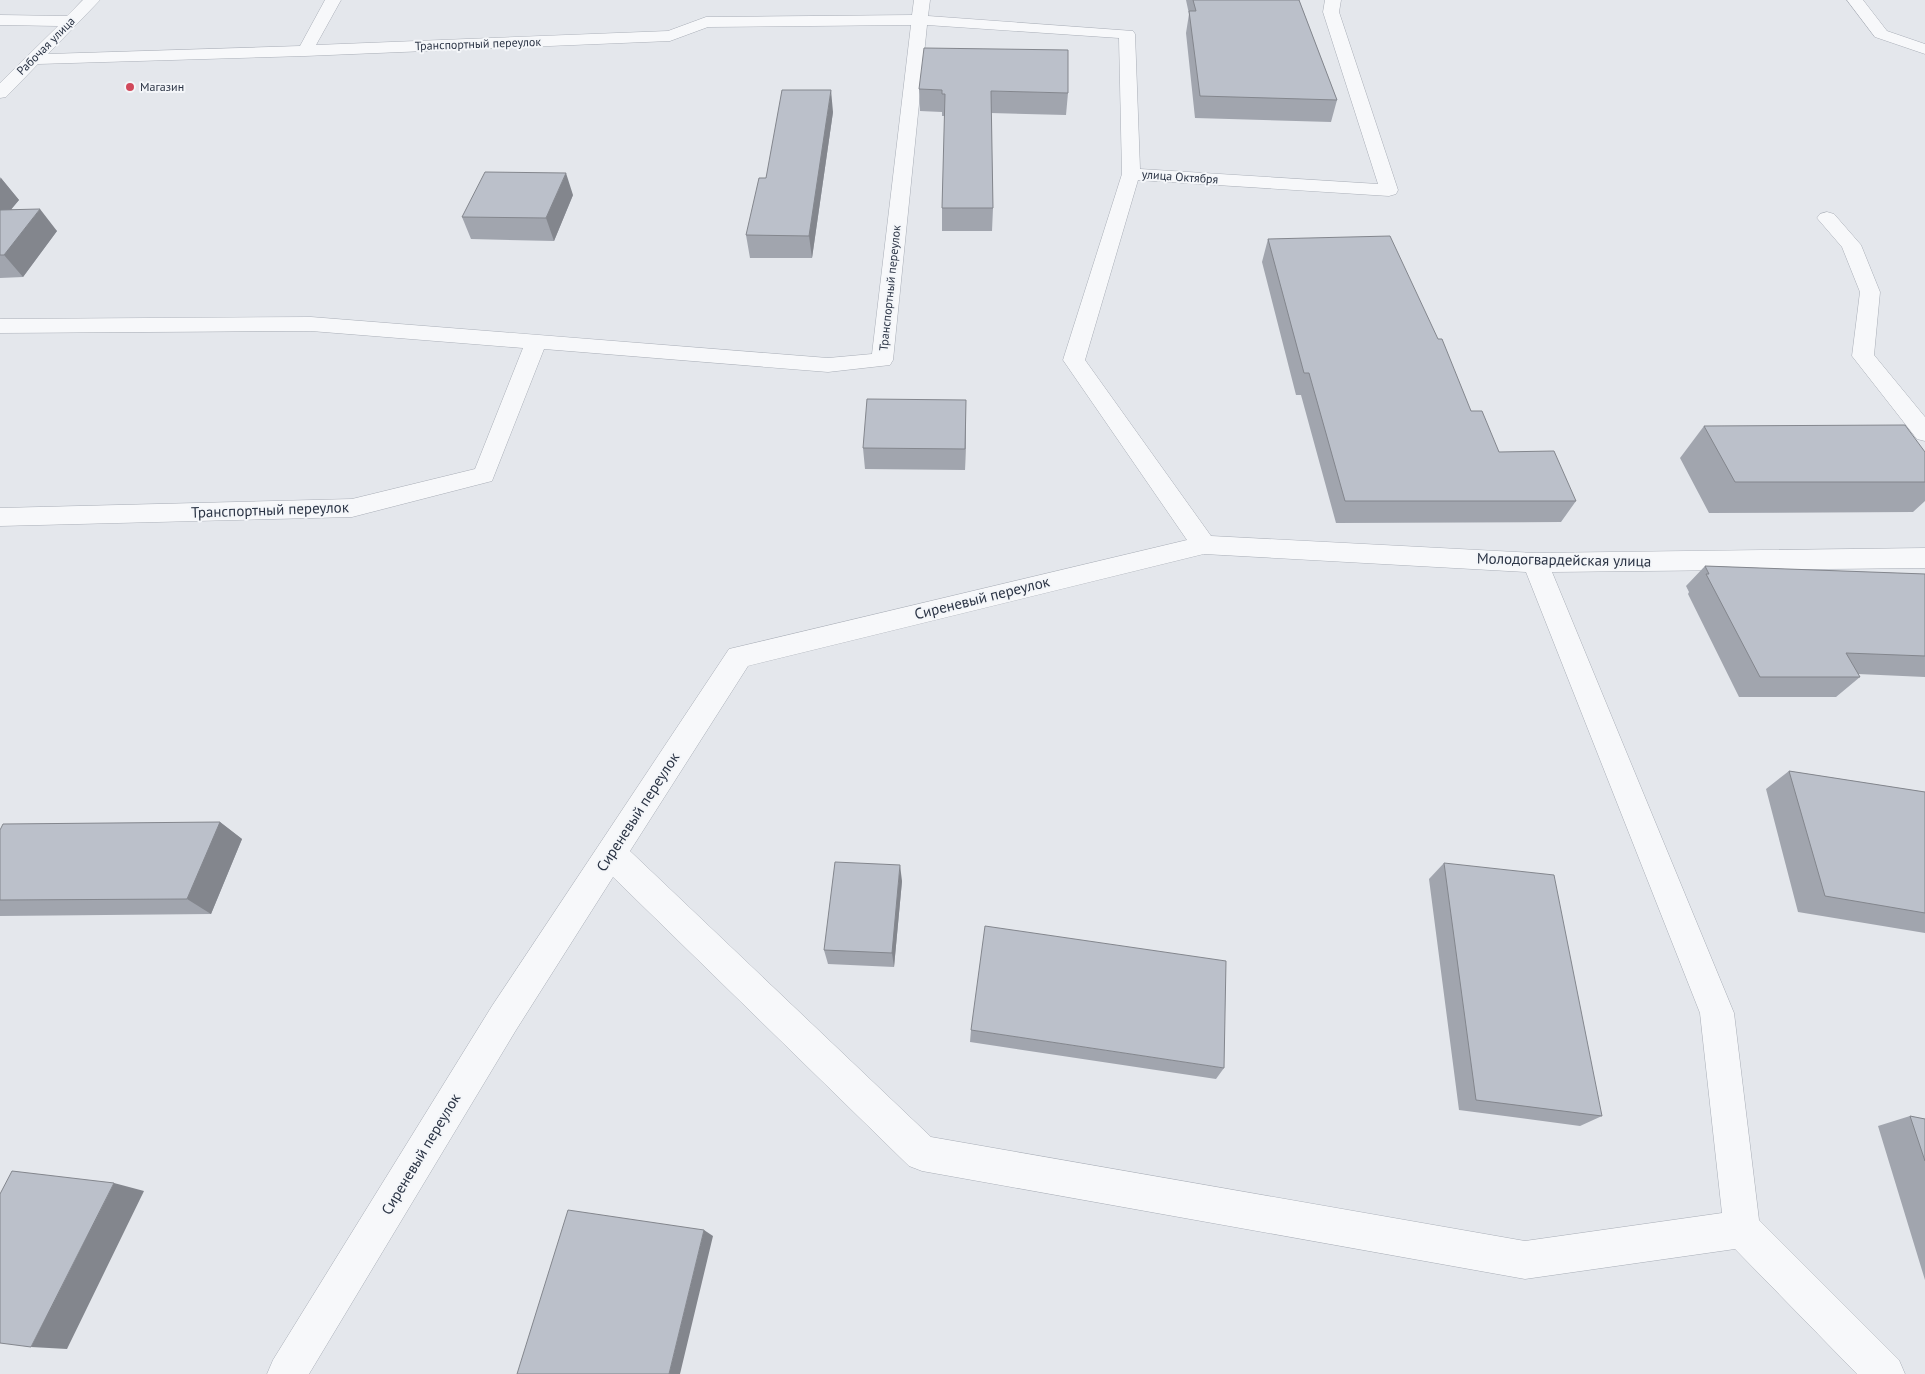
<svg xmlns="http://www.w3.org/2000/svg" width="1925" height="1374" font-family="'PT Sans',sans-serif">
<rect width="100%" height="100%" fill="#e4e7ec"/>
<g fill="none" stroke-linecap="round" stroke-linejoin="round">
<defs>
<path id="minor" d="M83,0H100L48,54L300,46L325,0H341L316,45L668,31L706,17L912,15L914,0H930L928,16L1133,31L1135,34L1140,169L1378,184L1323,12L1325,0H1341L1339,12L1398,190L1396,194L1389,196L1138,180L1085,360L1211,536L1535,553L1925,548V568L1552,572L1734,1013L1759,1220L1899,1360L1905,1374H1857L1735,1249L1525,1279L922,1171L909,1166L613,877L516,1030L309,1374H267L273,1360L492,1006L729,649L1187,540L1063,360L1122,174L1119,38L927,25L893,360L890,365L828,372L544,349L492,481L352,517L0,526V508L352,499L475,469L523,348L311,331L0,333V319L311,317L828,358L872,354L911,25L708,27L670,41L305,56L38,64L6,97L0,98V83L58,26L0,25V15L67,16ZM1204,554L1526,572L1700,1013L1722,1213L1525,1241L931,1137L630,851L748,666Z
M1847,0H1863L1887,31L1925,44V54L1875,37Z
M1827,212L1834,214L1861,245L1880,292L1874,355L1925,417V441L1917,439L1852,356L1860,292L1842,247L1817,218L1820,214Z"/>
</defs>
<!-- minor casing -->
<use href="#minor" stroke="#a9aeb7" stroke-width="1"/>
<!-- minor -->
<use href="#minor" fill="#f7f8fa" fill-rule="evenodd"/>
</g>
<!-- wall -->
<path fill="#a1a5ae" d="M1186,0H1299L1337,100L1331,122L1195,118L1186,33L1189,14Z
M919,89L1068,93L1066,115L991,113L993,208L992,231H942V208L945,116H942V112L920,111Z
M833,112L812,258H750L746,235L766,178Z
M0,177L19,200L11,209L57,231L23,277L0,278Z
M573,195L554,241L471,239L462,217Z
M1268,239L1471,411L1499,452L1576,501L1561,522L1336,523L1301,395H1296L1262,262Z
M966,422L965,470L865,469L863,448Z
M1704,426L1925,452V501L1913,512L1709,513L1680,458Z
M1705,566L1925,574V677L1858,674L1860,677L1836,697H1739L1688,594L1689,592L1686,586Z
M1789,771L1925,792V933L1798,912L1766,789Z
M220,822L242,839L211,914L0,916V830Z
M1444,863L1602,1116L1580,1126L1459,1110L1429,879Z
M902,881L894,967L828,964L824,950Z
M971,1030L1224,1068L1216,1079L970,1042Z
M1910,1116L1925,1119V1280L1878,1126Z"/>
<!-- shaded-wall -->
<path fill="#83868d" d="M831,90L833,112L812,258L809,236Z
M566,173L573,195L554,241L546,218Z
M1,178L19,200L0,223V180Z
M40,209L57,231L23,277L4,255Z
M966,400V422L965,470V449Z
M220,822L242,839L211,914L187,899Z
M900,865L902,881L894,967L892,953Z
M114,1183L144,1191L67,1349L31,1347Z
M704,1230L713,1236L680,1374H669Z"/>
<!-- building -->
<path fill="#bbc0ca" stroke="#83868d" d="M1193,0H1299L1337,100L1200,96L1189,11H1196Z
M924,48L1068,50V93L991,91L993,208H942L945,94H942V90L919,89Z
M782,90H831L809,236L746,235L759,178H766Z
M485,172L566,173L546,218L462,217Z
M40,209L4,255H0V210Z
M1390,236L1438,339H1442L1471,411H1482L1499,452L1554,451L1576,501H1345L1309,373H1304L1268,239Z
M867,399L966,400L965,449L863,448Z
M1905,425L1925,452V482H1735L1704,426Z
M1705,566L1925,574V656L1846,653L1860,677H1760L1706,574H1709Z
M1789,771L1925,792V913L1825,896Z
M220,822L187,899L0,900V830L3,824Z
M835,862L900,865L892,953L824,950Z
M1444,863L1554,875L1602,1116L1476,1100Z
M985,926L1226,961L1224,1068L971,1030Z
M1910,1116L1925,1119V1161Z
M12,1171L114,1183L31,1347L0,1343V1194Z
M568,1210L704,1230L669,1374H517Z"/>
<!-- markers -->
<circle fill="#d1495b" stroke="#f4f6f9" stroke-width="2" cx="130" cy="87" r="5"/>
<g text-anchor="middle" stroke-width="4" stroke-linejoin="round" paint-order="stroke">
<!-- far-street labels -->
<g font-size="12" fill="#2b3445" stroke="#f4f6f9">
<text transform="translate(478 44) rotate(-2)" y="4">Транспортный переулок</text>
<text transform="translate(46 46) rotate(-45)" y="4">Рабочая улица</text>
<text transform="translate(1180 177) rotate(4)" y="4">улица Октября</text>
<text transform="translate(890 288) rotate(-84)" y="4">Транспортный переулок</text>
</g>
<!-- far-poi labels -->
<g font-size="12" fill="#2b3445" stroke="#f4f6f9" text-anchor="start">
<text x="140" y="91">Магазин</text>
</g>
<!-- street labels -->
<g font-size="15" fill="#2b3445" stroke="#f4f6f9">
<text transform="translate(270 510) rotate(-2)" y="5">Транспортный переулок</text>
<text transform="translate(1564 560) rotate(1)" y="5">Молодогвардейская улица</text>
<text transform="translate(982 598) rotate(-14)" y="5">Сиреневый переулок</text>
<text transform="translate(638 812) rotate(-57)" y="5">Сиреневый переулок</text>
<text transform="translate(421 1154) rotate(-59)" y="5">Сиреневый переулок</text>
</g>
</g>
</svg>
